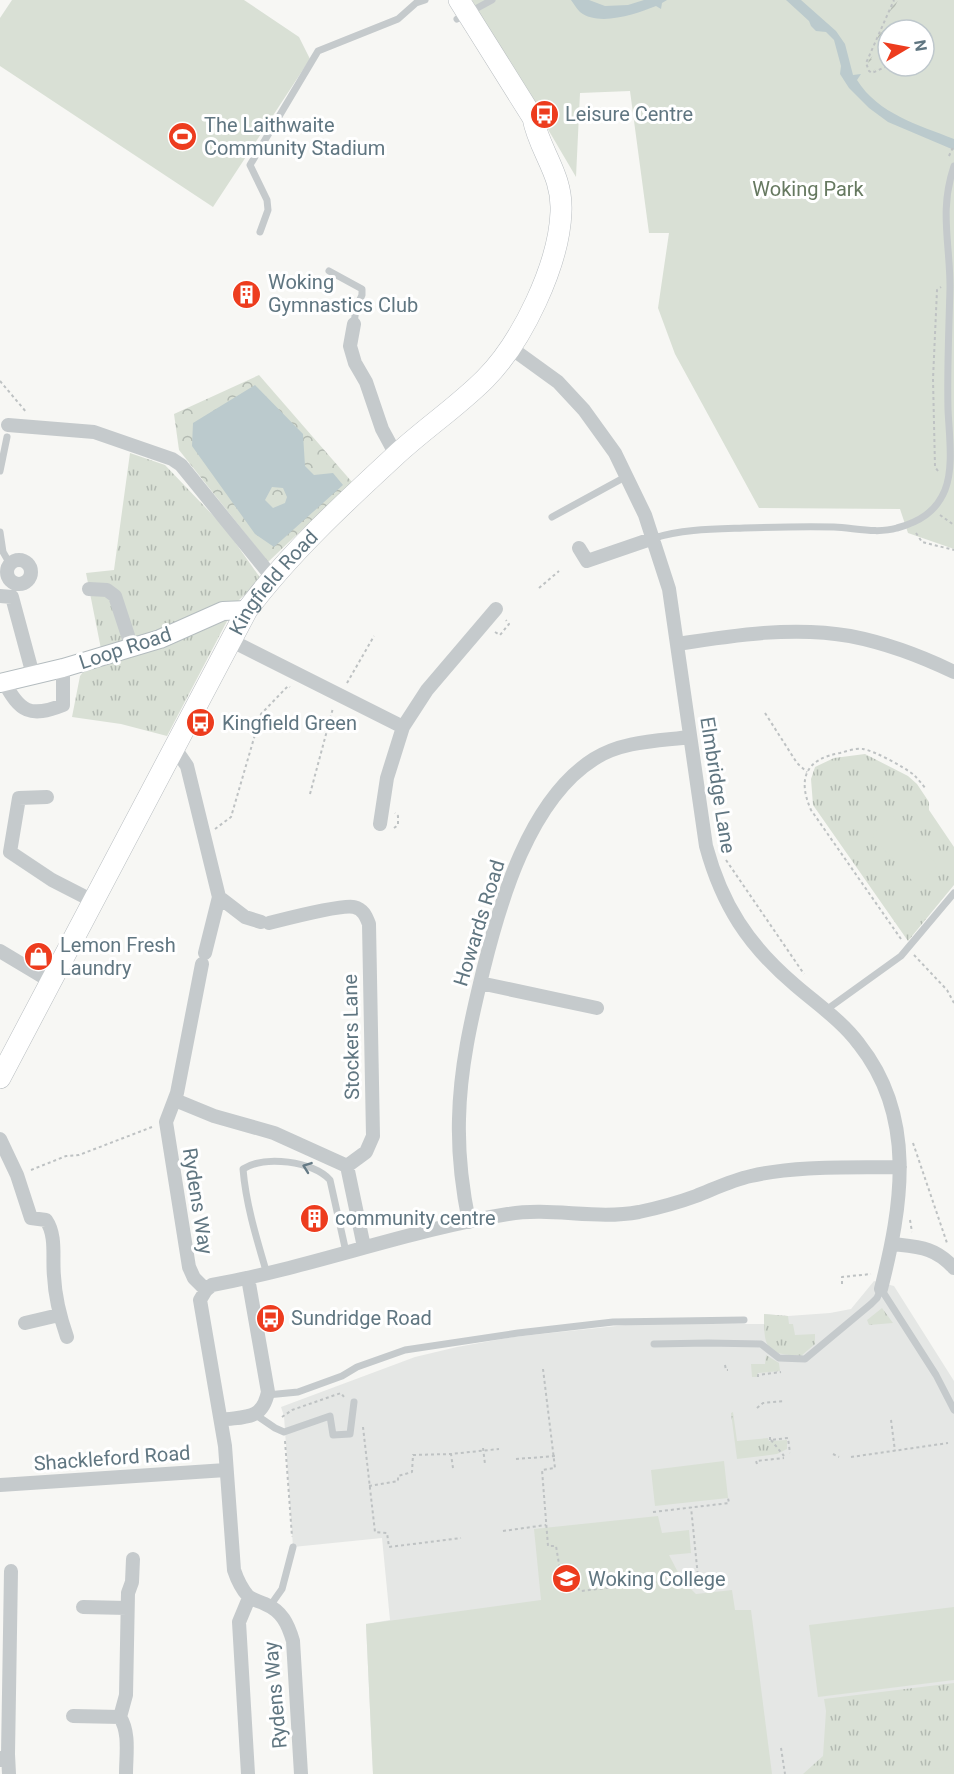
<svg xmlns="http://www.w3.org/2000/svg" width="954" height="1774" font-family="Roboto,sans-serif">
<defs>
<pattern id="grass-tufts" width="24" height="20" patternUnits="userSpaceOnUse" patternTransform="scale(1.5)"><rect width="24" height="20" fill="#d9e0d5"/><path d="M3 7l-1-3M5 7V3M7 7l1-3M15 17l-1-3M17 17v-4M19 17l1-3" fill="none" stroke="#b3bab2"/></pattern>
<pattern id="forest-crowns" width="20" height="18" patternUnits="userSpaceOnUse" patternTransform="scale(1.5)"><rect width="20" height="18" fill="#d9e0d5"/><path d="M2 6a3 3 0 1 1 6 0M12 15a3 3 0 1 1 6 0" fill="none" stroke="#b3bab2"/></pattern>
<pattern id="garden-furrows" width="10" height="10" patternUnits="userSpaceOnUse" patternTransform="scale(1.5)"><rect width="10" height="10" fill="#d9e0d5"/><path d="M-1 1l2-2M0 10L10 0M9 11l2-2" fill="none" stroke="#b3bab2"/></pattern>
</defs>
<rect width="100%" height="100%" fill="#f7f7f4"/>
<!-- built -->
<path fill="#e5e7e5" d="M874,1281L894,1286L954,1381V1774H373L366,1624L390,1620L382,1538L293,1547L284,1416L281,1407L415,1357L457,1347L513,1337L635,1324H764V1314L788,1316L830,1313L851,1309Z"/>
<!-- grass -->
<path fill="url(#grass-tufts)" d="M130,453L165,465L225,528L261,579L237,602L167,736L121,724L72,717L80,676L101,649L86,573L114,570Z
M865,754L908,776L917,784L929,802V810L954,847V885L908,941L813,805L811,779L815,767L834,758Z
M882,1308L893,1323L869,1325L867,1320Z
M764,1314L788,1316L789,1324H793L795,1335L815,1334V1344L801,1356C765,1354 764,1348 764,1314Z
M766,1355L779,1363L780,1371L758,1373L757,1377H752L751,1364H765Z
M733,1412L737,1441L768,1438L769,1441L787,1440V1449L777,1454L737,1459L731,1413Z
M954,1683V1774H803L823,1756L826,1711L824,1699Z"/>
<!-- forest -->
<path fill="url(#forest-crowns)" d="M259,375L352,482L268,562L179,450L174,414Z"/>
<!-- park -->
<path fill="#d9e0d5" fill-rule="evenodd" d="M12,0H244L299,37L310,59L213,207L0,66V18Z
M472,0H954V549L908,533L900,509L759,508L675,354L658,308L669,233H649L630,91L580,93L576,177ZM888,30H924V66H888Z
M892,815L937,865L919,888L872,836Z
M724,1461L728,1498L655,1506L651,1470Z
M658,1516L662,1533L689,1530L691,1553L669,1555L682,1580L696,1594L732,1590L735,1610H751L772,1774H373L366,1624L541,1600L534,1529Z
M954,1607V1680L818,1697L809,1625Z
M954,1766V1774H895Z"/>
<!-- garden -->
<path fill="url(#garden-furrows)" d="M895,0H898L871,59L879,63L873,71L868,67L869,56Z"/>
<!-- water -->
<path fill="#bbcacd" fill-rule="evenodd" d="M571,0H589L605,6L628,5L644,0H667L662,3L661,9L656,6C636,14 599,27 580,12C577,9 574,4 571,0Z
M786,0H801L836,31L845,44L853,75L861,74L857,80C878,114 919,125 954,139V150L888,122L869,108L849,88L840,74L841,66L834,40L826,32L816,31L811,26L809,21Z
M255,385L303,434L305,466L314,475L333,473L343,485L274,547L255,534L192,446L193,423ZM272,487L283,488L287,497L285,503L273,508L265,500Z"/>
<g fill="none" stroke-linecap="round" stroke-linejoin="round">
<defs>
<path id="secondary" d="M0,683L63,668L160,639L223,611L247,610"/>
<g id="primary">
<path id="s1" d="M0,1078L247,610C289,554 343,504 395,456C424,429 457,407 485,379C522,342 559,265 561,212C563,174 539,151 533,118L459,0"/>
</g>
</defs>
<!-- secondary casing -->
<use href="#secondary" stroke="#b4bcbf" stroke-width="20"/>
<!-- primary casing -->
<use href="#primary" stroke="#b8bdc0" stroke-width="22"/>
<!-- path -->
<path stroke="#bec2c3" stroke-width="2" stroke-dasharray="3 3" stroke-linecap="butt" d="M887,66L872,73L869,71L866,63L894,0
M949,156L954,145
M0,381L27,413
M938,471L935,467L933,379L937,290L941,287
M940,515L954,525
M916,533L922,542L954,550
M539,588L559,571
M495,632L500,635L509,624L506,620
M347,683L374,636
M765,713L797,763L807,772
M310,794L333,708
M394,828L398,825V816L395,813
M215,829L231,817L261,714L288,686L290,687
M726,860L804,974
M901,939L811,810C797,778 806,759 840,753C847,751 856,748 863,749C875,751 904,767 914,775C918,779 922,784 926,789
M914,955L947,990L954,1003
M913,1143L947,1243
M31,1170L66,1156L79,1155L152,1127
M910,1220L912,1232
M842,1284V1277L871,1274
M725,1365L726,1370H728
M543,1369L555,1468L542,1470L548,1546H556L560,1570L581,1591L698,1577L691,1507
M758,1377V1375L781,1372
M757,1408L763,1403L785,1401
M282,1417L292,1410L341,1393L344,1397
M891,1420L895,1451
M363,1427L375,1532L387,1533L389,1547L461,1538
M770,1437V1440L788,1438L790,1453
M771,1440L784,1456
M285,1441L292,1537
M483,1448L485,1464
M833,1454L839,1457
M851,1457L948,1443
M516,1459L556,1456
M757,1464L756,1461L784,1458
M453,1468L451,1454L499,1449
M369,1486L398,1481V1476L412,1472L413,1455L451,1454
M653,1512L729,1503L728,1498
M503,1531L546,1525
M781,1748L785,1774"/>
<!-- lane -->
<path stroke="#c5cacc" stroke-width="7" d="M457,19L492,0
M260,232L268,210L267,200L250,165L318,51L398,19L416,3L425,0
M329,271L362,289V295L356,308L354,324
M0,471L7,437
M552,517L627,476
M0,532L3,552L10,564
M654,538C682,529 714,529 744,528C774,527 804,526 834,527C855,528 877,534 897,528C919,522 936,512 945,490C954,467 949,434 948,409C947,369 949,328 950,287C950,242 939,211 954,166
M826,1010L901,956L954,893
M267,1274C257,1240 246,1205 243,1169C265,1155 313,1161 330,1180L346,1252
M881,1289L936,1375L954,1410
M654,1344L708,1343L761,1344L779,1358L805,1359L871,1304L877,1298L881,1289
M267,1395L298,1392L342,1376L357,1367L405,1350L518,1333L613,1322L744,1320
M256,1415L275,1428L284,1432L330,1416L333,1435L350,1434L354,1402
M270,1606L282,1589L293,1547"/>
<!-- street -->
<path stroke="#c5cacc" stroke-width="14" d="M354,324L350,346L355,363L366,382L382,429L396,455
M511,348L558,382L584,410L615,453L645,515L669,589L706,846C722,905 748,945 795,985C817,1004 842,1021 859,1044C917,1117 902,1206 881,1289
M8,425L94,432L172,459L181,465L272,577
M579,548L587,561L654,538
M7 572a12 12 0 1 1 24 0a12 12 0 1 1-24 0Z
M89,589L107,590L115,596L132,648
M0,596L12,597L33,675
M230,640L403,727
M677,644C734,635 794,626 850,636C886,643 921,656 954,672
M4,682C20,712 30,718 63,705V668
M174,747L187,766L219,897L245,917L261,922
M47,797L19,798L10,852L52,880L93,901
M380,824L387,778L403,727L427,690L496,609
M269,923C285,919 342,904 354,907C363,909 366,916 369,924L373,1136L366,1152L347,1166
M0,951L50,981
M205,953L219,897
M202,964L177,1093L166,1122L189,1267L194,1278L206,1290
M480,983L597,1008
M175,1100L214,1116L274,1133L347,1166
M0,1139L17,1175L31,1218L46,1220C57,1236 52,1258 54,1276C55,1297 60,1317 67,1337
M347,1166L364,1247
M469,1222C462,1188 458,1154 459,1119C460,1068 471,1020 483,971C500,902 529,800 594,759C622,741 658,741 690,737
M893,1244C919,1247 935,1247 954,1268
M25,1323L59,1315
M221,1420C245,1416 262,1421 268,1392L248,1278
M0,1485L226,1470
M83,1607L127,1608
M73,1716L120,1717
M8,1754L9,1774
M0,1760L8,1754L11,1571
M126,1774C126,1755 130,1733 120,1717L126,1695L128,1593L132,1582L133,1559
M248,1774L239,1622L249,1598
M301,1774L293,1641C288,1624 282,1611 265,1604C259,1601 252,1600 248,1596C241,1588 237,1579 234,1570L225,1446L200,1300L206,1290L212,1285C312,1267 408,1230 508,1214C552,1207 595,1220 639,1212C658,1208 677,1203 696,1196C714,1189 732,1180 751,1176C799,1165 851,1168 900,1167"/>
<!-- secondary -->
<use href="#secondary" stroke="#fff" stroke-width="18"/>
<!-- primary -->
<use href="#primary" stroke="#fff" stroke-width="21"/>
</g>
<!-- one-way arrows -->
<defs><path id="oneway-chevron" d="M-2-3.5L2.5 0L-2 3.5" fill="none" stroke-width="1.6" stroke-linecap="round" stroke-linejoin="round" transform="scale(1.5)"/></defs>
<use stroke="#657a85" href="#oneway-chevron" transform="translate(307 1167) rotate(-160)"/>
<!-- icons -->
<defs>
<symbol id="bus-disc" viewBox="-11 -11 22 22"><circle r="9.5" fill="#ed3c1e" stroke="#fff"/><path d="M-5-6H5V4H4V6H2V4H-2V6H-4V4H-5ZM-3.5-4V0h7V-4ZM-3.5 1.2v1.5H-2V1.2ZM2 1.2v1.5H3.5V1.2Z" fill="#fff"/></symbol>
<symbol id="stadium-disc" viewBox="-11 -11 22 22"><circle r="9.5" fill="#ed3c1e" stroke="#fff"/><path d="M0-5a6.5 5 0 1 0 0 10a6.5 5 0 1 0 0-10ZM-3.5-1.8h7v3.6h-7Z" fill="#fff"/></symbol>
<symbol id="building-disc" viewBox="-11 -11 22 22"><circle r="9.5" fill="#ed3c1e" stroke="#fff"/><path d="M-4-6H4V6H1V3H-1V6H-4ZM-2.5-4.3h1.7v1.8h-1.7ZM.8-4.3h1.7v1.8H.8ZM-2.5-1h1.7V.8h-1.7ZM.8-1h1.7V.8H.8Z" fill="#fff"/></symbol>
<symbol id="shop-disc" viewBox="-11 -11 22 22"><circle r="9.5" fill="#ed3c1e" stroke="#fff"/><path d="M-5-2.5h2.3a2.7 3.5 0 0 1 5.4 0H5L5.5 6h-11ZM-1.5-2.5h3a1.5 2.3 0 0 0-3 0Z" fill="#fff"/></symbol>
<symbol id="university-disc" viewBox="-11 -11 22 22"><circle r="9.5" fill="#ed3c1e" stroke="#fff"/><path d="M0-5L7-2L0 1L-7-2ZM-4 1L0 2.5L4 1V4Q0 6-4 4Z" fill="#fff"/></symbol>
</defs>
<g fill-rule="evenodd">
<use href="#bus-disc" x="528" y="98" width="33" height="33"/>
<use href="#stadium-disc" x="166" y="120" width="33" height="33"/>
<use href="#building-disc" x="230" y="278" width="33" height="33"/>
<use href="#bus-disc" x="184" y="706" width="33" height="33"/>
<use href="#shop-disc" x="22" y="940" width="33" height="33"/>
<use href="#building-disc" x="298" y="1202" width="33" height="33"/>
<use href="#bus-disc" x="254" y="1302" width="33" height="33"/>
<use href="#university-disc" x="550" y="1562" width="33" height="33"/>
</g>
<g text-anchor="middle" stroke-width="6" stroke-linejoin="round" paint-order="stroke">
<!-- poi labels -->
<g font-size="20" fill="#607681" stroke="#fff" text-anchor="start">
<text x="565" y="121">Leisure Centre</text>
<text x="204" y="132">The Laithwaite<tspan x="204" dy="23">Community Stadium</tspan></text>
<text x="268" y="289">Woking<tspan x="268" dy="23">Gymnastics Club</tspan></text>
<text x="222" y="730">Kingfield Green</text>
<text x="60" y="952">Lemon Fresh<tspan x="60" dy="23">Laundry</tspan></text>
<text x="335" y="1225">community centre</text>
<text x="291" y="1325">Sundridge Road</text>
<text x="588" y="1586">Woking College</text>
</g>
<!-- park labels -->
<g font-size="20" fill="#667960" stroke="#fff">
<text x="808" y="196">Woking Park</text>
</g>
<!-- street labels -->
<g font-size="20" fill="#607681" stroke="#fff">
<text dy="7" stroke="none"><textPath href="#s1" startOffset="567">Kingfield Road</textPath></text>
<text transform="translate(125 648) rotate(-18)" y="7">Loop Road</text>
<text transform="translate(718 785) rotate(81)" y="7">Elmbridge Lane</text>
<text transform="translate(479 923) rotate(-73)" y="7">Howards Road</text>
<text transform="translate(351 1037) rotate(-91)" y="7">Stockers Lane</text>
<text transform="translate(198 1201) rotate(81)" y="7">Rydens Way</text>
<text transform="translate(112 1458) rotate(-4)" y="7">Shackleford Road</text>
<text transform="translate(275 1695) rotate(-95)" y="7">Rydens Way</text>
</g>
</g>
<!-- north arrow -->
<g transform="translate(906 48) rotate(80)"><circle r="28" fill="#ffffff" stroke="#bfc8cd" stroke-width="1.5"/>
<path d="M0-4.5L10 22L0 15L-10 22Z" fill="#ed3c1e"/>
<text y="-9" font-size="16" font-weight="bold" text-anchor="middle" fill="#607681">N</text>
</g>
</svg>
